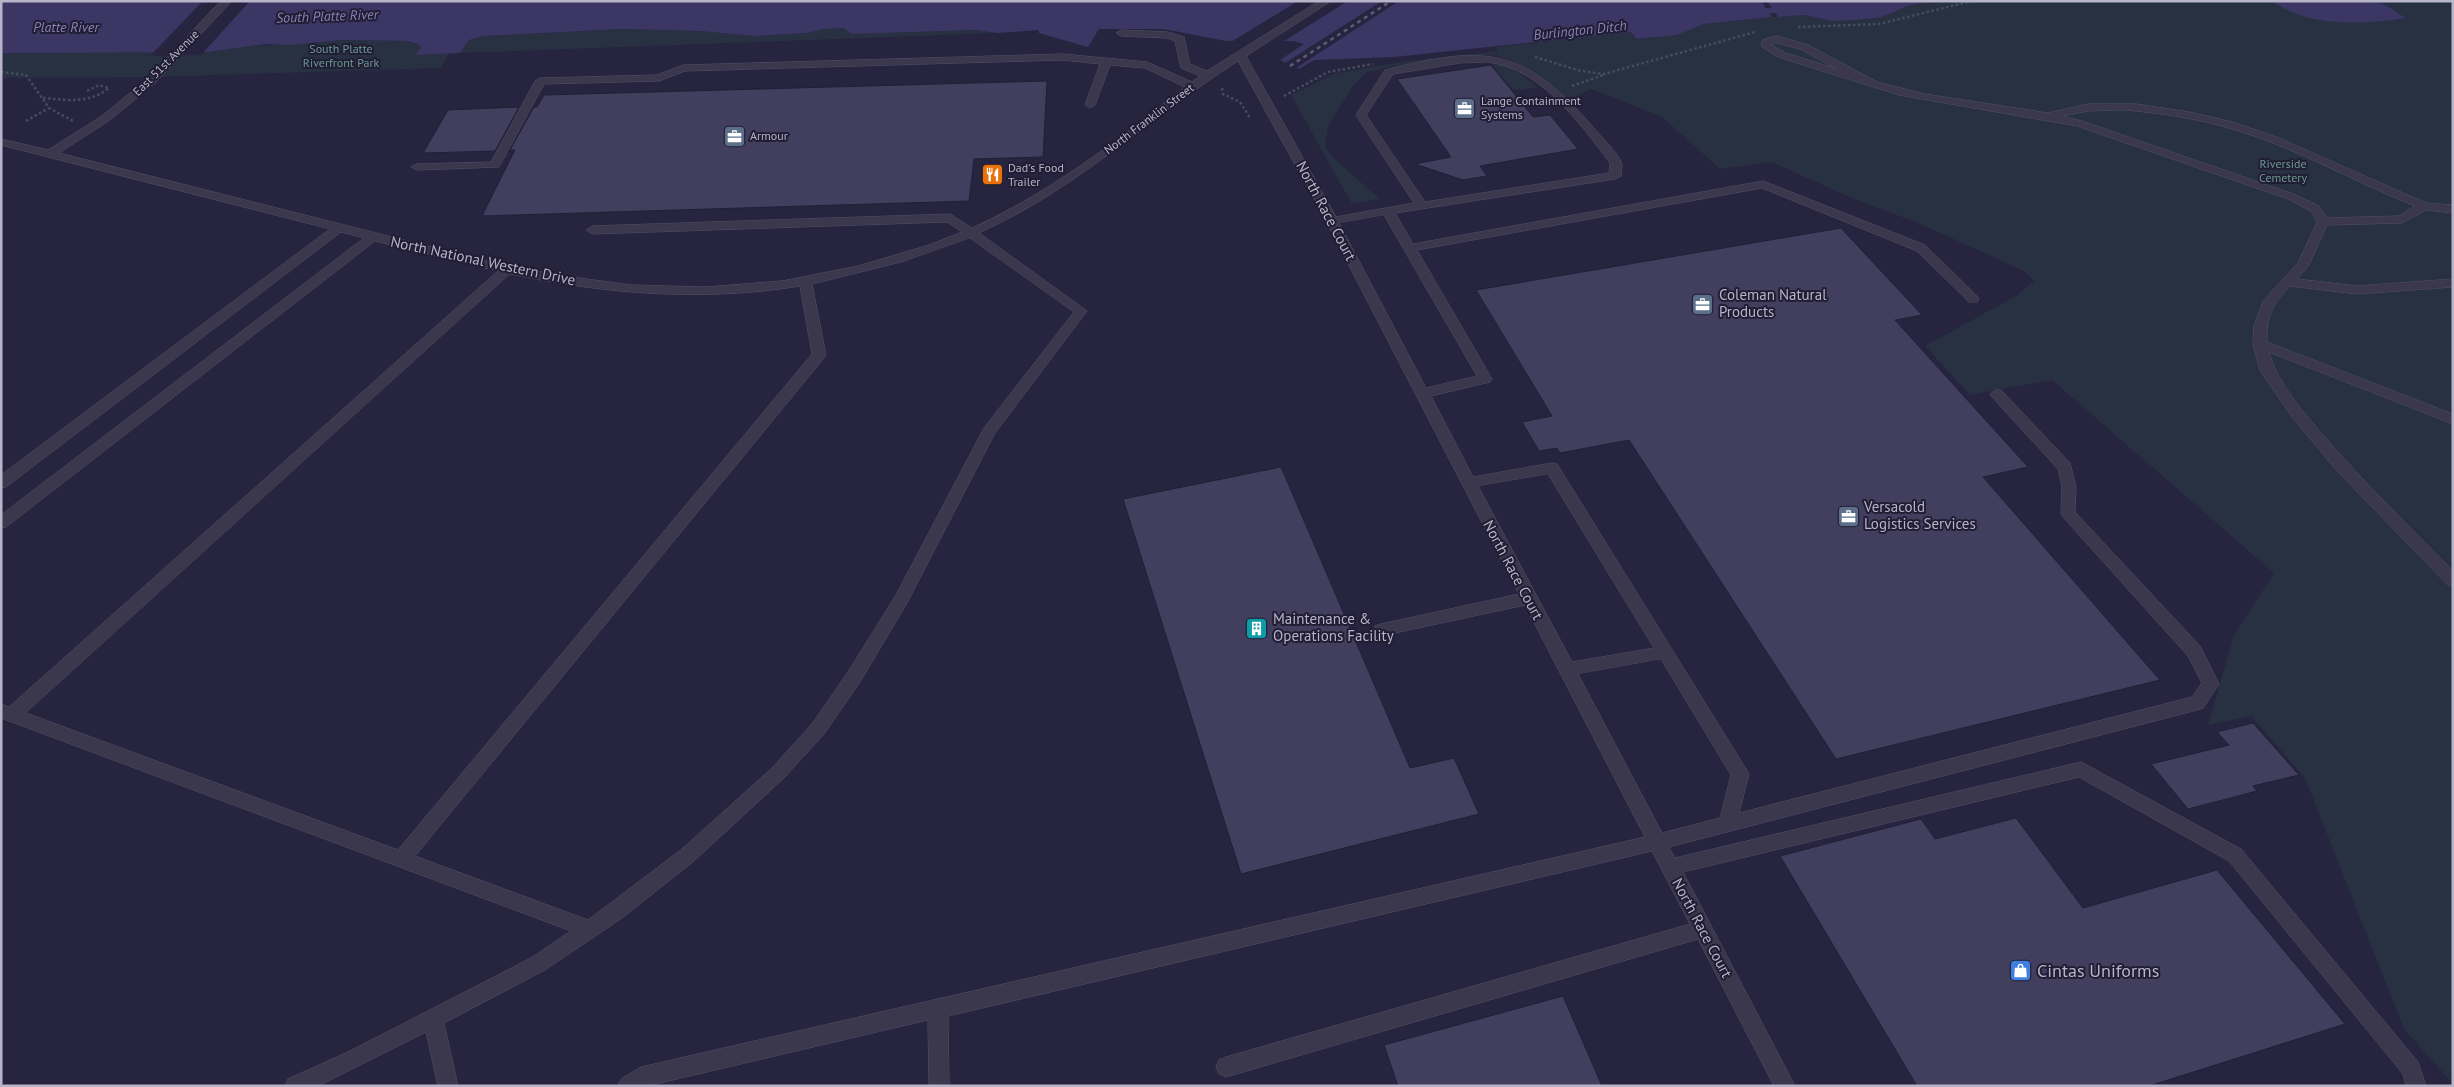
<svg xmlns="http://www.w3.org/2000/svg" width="2454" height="1087" font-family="'PT Sans',sans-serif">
<rect width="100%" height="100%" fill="#27243f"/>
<!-- green -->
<path fill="#273142" d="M1936,1H2453V1084L2404,1029L2305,778L2251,716L2208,725L2234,635L2274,573L2052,380L1970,395L1925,346L2016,296L2034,281L2024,271L1918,223L1847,196L1772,162L1720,169L1662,117L1591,89L1568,101C1546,82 1521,59 1492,55L1412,63L1367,72L1353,86L1328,126L1325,147L1333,158L1380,199L1352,204L1291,95L1336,73L1408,61L1498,51L1495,47L1631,32L1637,39L1677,35L1704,24L1772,17L1804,15L1833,21L1882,17L1910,5Z
M843,28L852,34L975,30L998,33L460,53L469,40L483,36L622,29L699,31L755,36L807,33L824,29Z
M341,40L408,41L418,43L421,48L416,55L449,53L441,68L152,77L1,78V53L238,47Z
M1490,62C1508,63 1525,77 1538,88L1513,90Z"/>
<!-- water -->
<path fill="#3c3664" d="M1,1H1761L1772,17L1704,24L1677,35L1637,39L1631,32L1394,57L1314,60L1299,69L1280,60L1304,44L1293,41H1226L1164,29H1099L1088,47L1039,33V30L998,33L975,30L852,34L843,28L824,29L807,33L755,36L699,31L622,29L483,36L469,40L460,53L415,55L421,48L418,44L408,41L341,40L290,45L266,44L207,52L1,53Z
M1767,1H1936L1910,5L1882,17L1856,20L1833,21L1804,15L1778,17Z
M2273,1H2376L2394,10L2405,18C2368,25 2304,27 2273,1Z"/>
<!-- pier -->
<path fill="#27243f" d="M203,1H250L201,55L150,56Z
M1298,1H1348L1281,43L1231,42Z
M1382,1H1399L1296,68L1285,63Z"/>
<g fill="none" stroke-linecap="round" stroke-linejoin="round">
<!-- stream -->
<path stroke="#3c3664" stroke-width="5.5" d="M1758,11L1784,10"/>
</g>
<!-- building -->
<path fill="#423e5d" stroke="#221f36" d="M1491,65L1533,117L1550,115L1578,149L1480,166L1487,176L1463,180L1415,164L1451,157L1397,79Z
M1047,81L1043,157L974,159L969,201L482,216L515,150H510L534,107H537L544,95Z
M519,107L495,151L423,153L448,110Z
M1841,228L1922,315L1895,320L2028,467L1983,477L2160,680L1836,759L1629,440L1560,453L1557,448L1539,451L1522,422L1552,416L1476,290Z
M1281,467L1410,768L1454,758L1479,814L1241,874L1123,499Z
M2253,723L2299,775L2253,786L2257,791L2188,809L2151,764L2229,745L2217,732Z
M2016,818L2083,908L2217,870L2345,1024L2149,1086H1917L1780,856L1921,819L1935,839Z
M1563,996L1602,1086H1398L1384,1045Z"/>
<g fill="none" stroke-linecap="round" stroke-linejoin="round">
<defs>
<path id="minor" d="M221,1H232L156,82L110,120L59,153L483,260L557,275L631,285L705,287L782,281L858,266L929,245L962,232L947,222L592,234L586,230L592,226L950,214L972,228C1025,204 1075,171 1122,136C1143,120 1163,103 1185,87L1145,68L1110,65L1095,105L1090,108L1085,105L1100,64L1063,60L685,71L659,81L544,84L499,167L417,170L411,167L417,164L491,162L535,81L540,78L657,75L683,65L1063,54L1147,62L1192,82L1200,76L1181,68L1175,41L1167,38L1121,36L1116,33L1121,30L1168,32L1184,37L1190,64L1207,71L1319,1H1331L1246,56L1336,217L1414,203L1356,115L1385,70C1484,45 1523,46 1592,126C1598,133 1621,156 1622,165C1622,168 1621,172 1621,176L1615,179L1395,213L1413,244L1763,181L1925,245L1977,296L1979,299L1977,302H1969L1917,251L1762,188L1417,250L1492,379L1490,382L1431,396L1473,477L1552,463L1557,464L1746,769L1749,774L1739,813L2192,697L2202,683L2188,656L2063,517L2061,513L2062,487L2058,469L1992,397L1990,394L1997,389L2002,391L2070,463L2076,487L2075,512L2200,646L2219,684L2203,708L2197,710L1669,847L1675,858L2081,762L2241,849L2418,1062L2426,1086H2406L2403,1074L2229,861L2079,777L1683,872L1795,1086H1774L1698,939L1226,1077L1219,1074L1216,1067L1219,1060L1226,1057L1690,924L1652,851L948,1016L949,1086H929L928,1020L647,1086H618L621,1079L641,1067L1645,837L1525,605L1381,636L1375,634L1373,630L1375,626L1381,624L1519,594L1326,221L1238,61C1150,117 1077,189 979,233L1087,311L995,433L907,603L860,682L824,734L784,778L694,861L622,918L545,970L444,1023L458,1086H438L426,1032L318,1086H285L288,1079L348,1052L531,958L571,931L1,718V704L9,707L498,271L375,241L6,527L1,528V515L364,238L341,232L6,487L1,488V475L330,229L1,145V139L48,150L102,116L148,78ZM1488,62C1541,68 1580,124 1610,163L1609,173L1425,202L1366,115L1393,74L1460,63ZM1384,215L1477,376L1426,388L1339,223ZM970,238L1074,312L984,428L896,595L848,672L812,724L772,768L682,849L588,920L415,856L824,358L826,355L812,284L901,262ZM510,274C606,294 703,302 800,286L812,354L398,850L26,713ZM1548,474L1654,648L1572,662L1478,486ZM1661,659L1731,775L1720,818L1662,833L1578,674Z
M1777,36L1808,45L1877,82L1925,94L2048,113L2088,104H2136L2189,112L2232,122L2279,138L2426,203L2453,205V213L2426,210L2402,223L2327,225L2309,265L2297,279L2357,286L2453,279V287L2357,294L2290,286C2273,304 2266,316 2267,342L2453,414V424L2269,352C2278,384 2302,410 2323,435C2364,483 2409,526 2453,571V587L2448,585L2338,472L2292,417L2260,370L2253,344L2254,326L2263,301L2298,263L2317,222L2311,211L2288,199L2077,126L1899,95L1778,57L1761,46L1763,40ZM1777,43L1800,49L1837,69L1786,53L1771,45ZM2124,110C2162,113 2200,119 2236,130C2298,149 2355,182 2415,206L2399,216L2327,218L2319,206L2296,195L2085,122L2062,116L2088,111Z"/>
</defs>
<!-- minor casing -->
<use href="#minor" stroke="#535066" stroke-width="1"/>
<!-- path -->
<path stroke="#444d5c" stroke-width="2.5" stroke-dasharray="2.5 2.5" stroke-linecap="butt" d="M1798,27L1879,24L1972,1
M1535,57L1581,71L1604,74L1755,32
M1,72L26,75L49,108L73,121
M1572,86L1603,75
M1222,88L1223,94L1240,102L1249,116L1252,114
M1284,96L1328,72L1373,64
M43,98C67,100 89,104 109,88L99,85L85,92
M26,121L49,108"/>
<!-- minor -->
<use href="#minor" fill="#3b384e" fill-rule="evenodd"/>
<!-- rail -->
<path stroke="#5e5a75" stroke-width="2.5" stroke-dasharray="4 4" stroke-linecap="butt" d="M1290,66L1391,1"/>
</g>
<!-- icons -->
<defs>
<symbol id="office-square" viewBox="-11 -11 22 22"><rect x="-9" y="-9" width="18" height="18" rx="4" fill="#5c6f8a" stroke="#201d34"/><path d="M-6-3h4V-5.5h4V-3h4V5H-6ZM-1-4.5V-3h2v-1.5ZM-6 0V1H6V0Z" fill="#fff"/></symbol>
<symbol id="restaurant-square" viewBox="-11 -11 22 22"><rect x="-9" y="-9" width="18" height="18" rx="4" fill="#e8710a" stroke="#201d34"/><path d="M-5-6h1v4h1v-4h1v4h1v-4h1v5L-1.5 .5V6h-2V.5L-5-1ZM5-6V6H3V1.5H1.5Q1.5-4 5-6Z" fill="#fff"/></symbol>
<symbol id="building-square" viewBox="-11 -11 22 22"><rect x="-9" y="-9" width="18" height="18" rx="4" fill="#0f9aa8" stroke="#201d34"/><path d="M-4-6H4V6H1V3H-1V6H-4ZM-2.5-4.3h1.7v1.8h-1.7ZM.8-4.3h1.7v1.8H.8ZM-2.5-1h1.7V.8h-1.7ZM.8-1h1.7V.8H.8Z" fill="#fff"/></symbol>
<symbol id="shop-square" viewBox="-11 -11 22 22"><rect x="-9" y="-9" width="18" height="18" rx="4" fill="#3f7fe0" stroke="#201d34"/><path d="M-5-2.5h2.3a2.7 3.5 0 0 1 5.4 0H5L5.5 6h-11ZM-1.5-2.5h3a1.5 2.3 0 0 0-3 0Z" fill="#fff"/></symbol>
</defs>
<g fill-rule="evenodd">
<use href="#office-square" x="1452" y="96" width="25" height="25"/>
<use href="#office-square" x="722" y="124" width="25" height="25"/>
<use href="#restaurant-square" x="980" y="162" width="25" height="25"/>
<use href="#office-square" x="1690" y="292" width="25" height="25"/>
<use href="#office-square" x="1836" y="504" width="25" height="25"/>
<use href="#building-square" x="1244" y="616" width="25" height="25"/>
<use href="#shop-square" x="2008" y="958" width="25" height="25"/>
</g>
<g text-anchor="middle" stroke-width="4" stroke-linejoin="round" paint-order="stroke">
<!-- far-park labels -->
<g font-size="12" fill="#6b9a90" stroke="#201d34">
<text x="341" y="53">South Platte<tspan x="341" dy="14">Riverfront Park</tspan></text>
<text x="2283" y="168">Riverside<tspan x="2283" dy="14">Cemetery</tspan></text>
</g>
<!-- far-street labels -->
<g font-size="12" fill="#b8b4c9" stroke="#201d34">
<text transform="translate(166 63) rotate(-45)" y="4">East 51st Avenue</text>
<text transform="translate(1149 119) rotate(-37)" y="4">North Franklin Street</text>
</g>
<!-- far-poi labels -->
<g font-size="12" fill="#b8b4c9" stroke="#201d34" text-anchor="start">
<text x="1481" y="105">Lange Containment<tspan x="1481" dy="14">Systems</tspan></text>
<text x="750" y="140">Armour</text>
<text x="1008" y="172">Dad's Food<tspan x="1008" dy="14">Trailer</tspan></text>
</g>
<!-- far-water labels -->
<g font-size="14" font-style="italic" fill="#8983b5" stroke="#201d34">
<text transform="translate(327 16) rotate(-2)" y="5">South Platte River</text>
<text x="66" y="32">Platte River</text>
<text transform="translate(1580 30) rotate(-6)" y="5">Burlington Ditch</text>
</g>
<!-- street labels -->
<g font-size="15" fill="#b8b4c9" stroke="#201d34">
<text transform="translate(1326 211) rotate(62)" y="5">North Race Court</text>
<text transform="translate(483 261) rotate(12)" y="5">North National Western Drive</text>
<text transform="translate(1513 570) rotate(62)" y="5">North Race Court</text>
<text transform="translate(1702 928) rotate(62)" y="5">North Race Court</text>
</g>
<!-- poi labels -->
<g font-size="15" fill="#b8b4c9" stroke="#201d34" text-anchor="start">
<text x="1719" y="300">Coleman Natural<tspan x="1719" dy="17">Products</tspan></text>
<text x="1864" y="512">Versacold<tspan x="1864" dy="17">Logistics Services</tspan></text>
<text x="1273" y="624">Maintenance &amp;<tspan x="1273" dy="17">Operations Facility</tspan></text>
</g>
<!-- near-poi labels -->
<g font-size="18" fill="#b8b4c9" stroke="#201d34" text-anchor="start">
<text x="2037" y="977">Cintas Uniforms</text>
</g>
</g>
<!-- border -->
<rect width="2454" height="1087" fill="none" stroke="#b8b4c9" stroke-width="5"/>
</svg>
